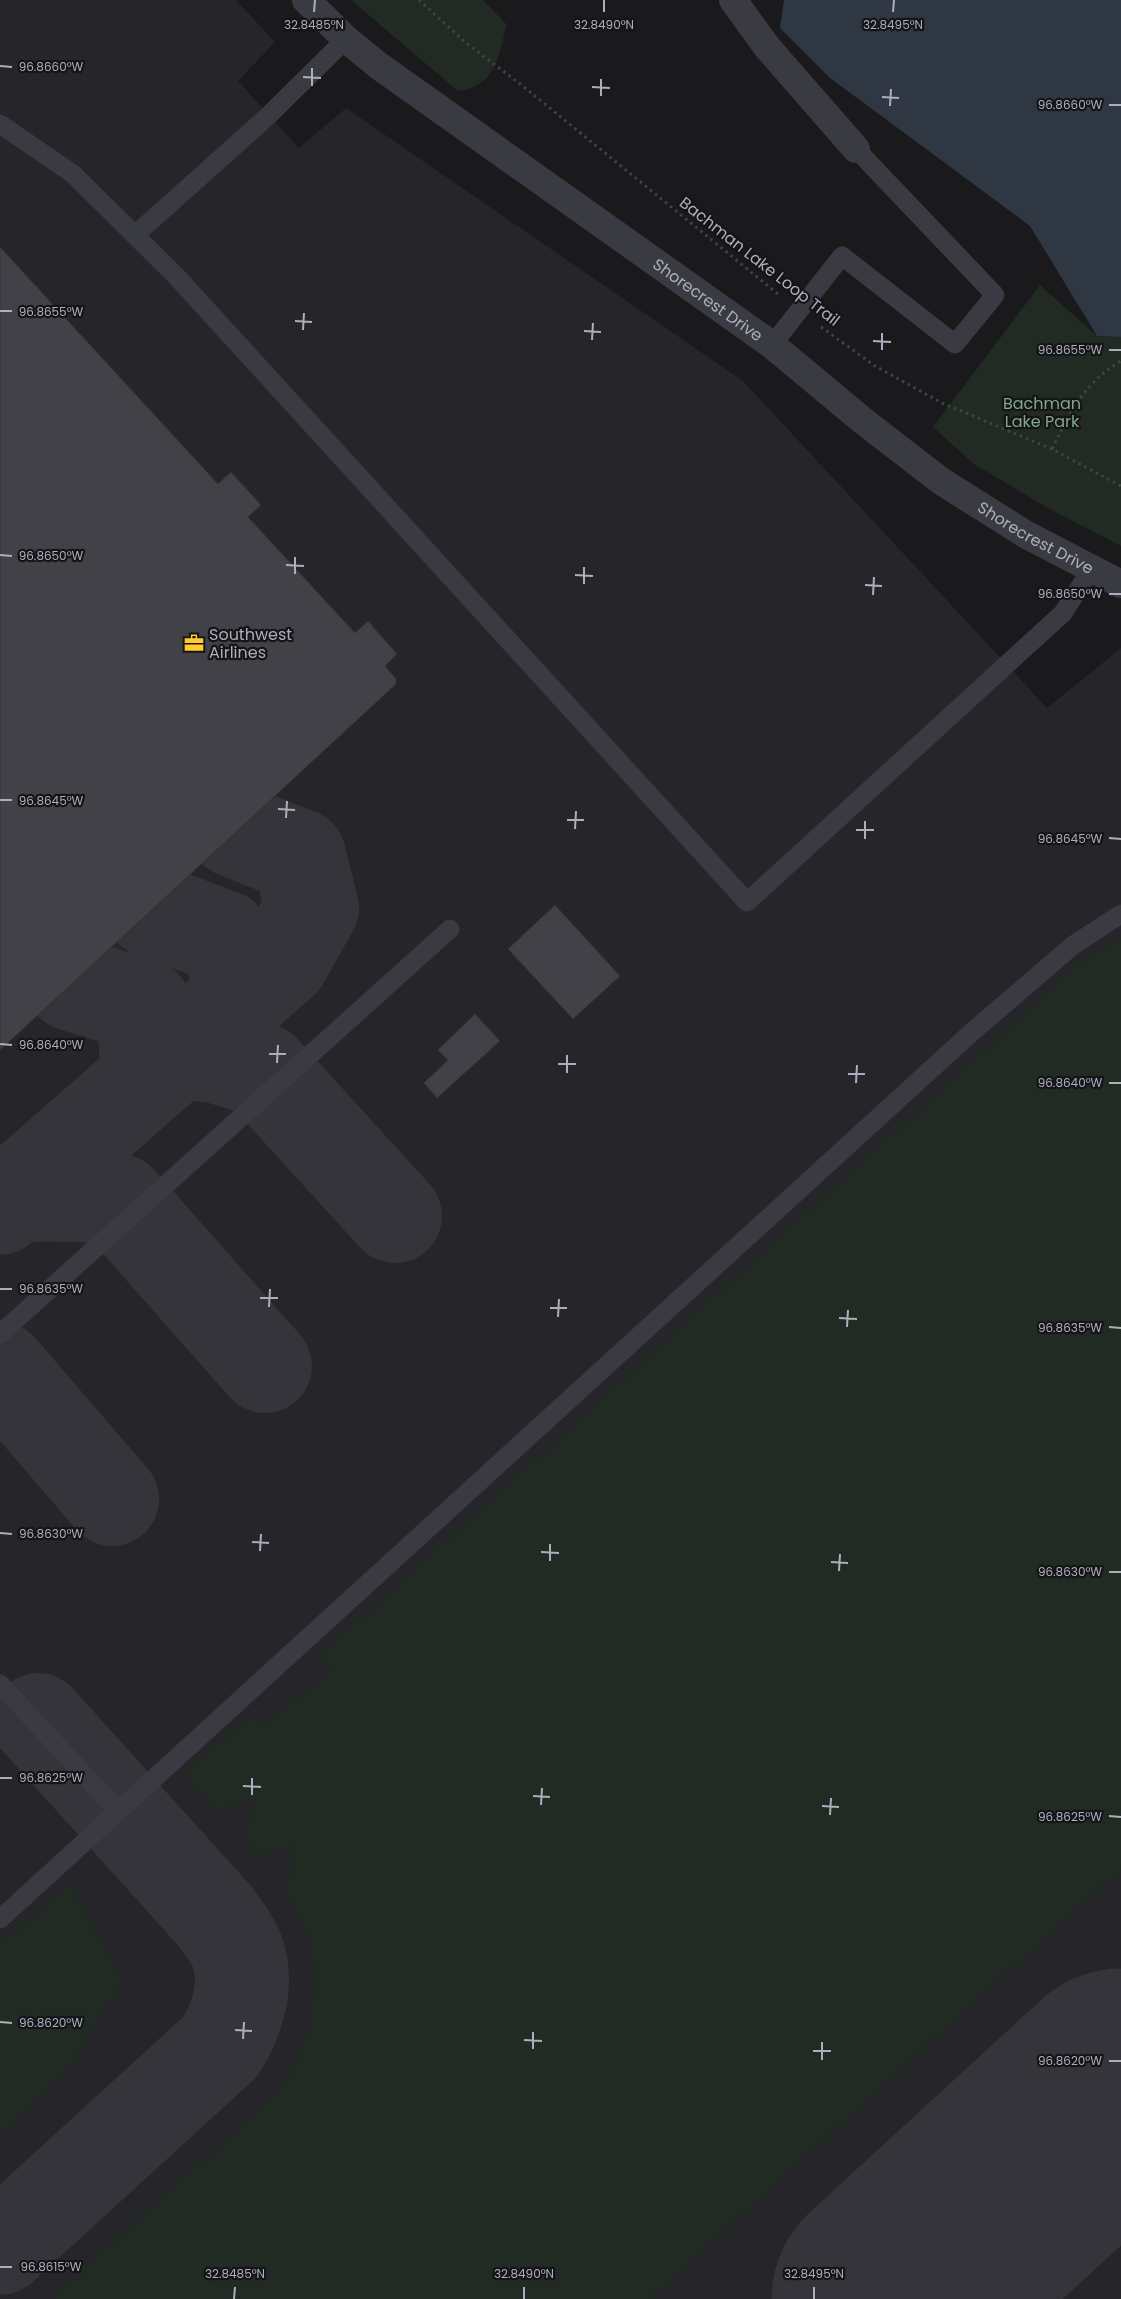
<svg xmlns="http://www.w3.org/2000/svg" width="1121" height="2299" font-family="Poppins,sans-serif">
<rect width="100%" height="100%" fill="#1a1a1c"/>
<!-- built -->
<path fill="#262529" d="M0,0H236L275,42L238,81L299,148L346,108L743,381L1047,708L1121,648V2299H0V262L7,255L0,247Z"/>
<!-- green -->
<path fill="#212b23" d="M351,0H483L507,25C498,56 496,87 458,91Z
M1040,285L1097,336L1121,337V546L1046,507L974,464L933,427Z
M1121,936V1870L650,2299H50L264,2104C271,2097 279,2089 284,2081C309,2047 319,1989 310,1949C306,1927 295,1908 285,1889L294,1854L290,1847L256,1856L243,1840L254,1807L247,1801L214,1810L185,1773L251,1714L263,1725L331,1670L320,1655L1075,967Z
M68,1883L83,1907L123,1983L66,2072L0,2137V1944Z"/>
<!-- water -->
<path fill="#2e3742" d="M784,0H1121V337L1097,336L1030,226L830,78L780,28Z"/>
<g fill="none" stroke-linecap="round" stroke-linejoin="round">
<!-- taxiway -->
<path stroke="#34343a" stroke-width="94" d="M151,910L223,937L235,960L237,999
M72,984L144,1006L147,1069L138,1087
M178,1051L219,1057L262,1070L395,1216
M15,1194L86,1195L119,1201L265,1366
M0,1208L282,961L312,908L299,856L236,831
M0,1369L112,1499
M0,2248L221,2046C238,2017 249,1984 237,1951C232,1938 222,1926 214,1915L38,1720"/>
<!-- runway -->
<path stroke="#34343a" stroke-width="235" d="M889,2299L1121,2086"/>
</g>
<!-- building -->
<path fill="#414147" stroke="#343338" d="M0,247L218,484L231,472L261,505L248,517L355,633L368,621L397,654L385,666L396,679V684L0,1050Z
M555,905L620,976L573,1019L508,949Z
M475,1014L500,1041L437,1098L424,1083L448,1060L438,1050Z"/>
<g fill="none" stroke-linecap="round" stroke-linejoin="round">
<!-- path -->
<path stroke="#404249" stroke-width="3" stroke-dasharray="2.5 4" stroke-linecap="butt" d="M419,0L465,42L524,87L778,294
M821,327L875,366L942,403L1052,449L1121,486
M1052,449C1070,412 1085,382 1121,361"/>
<!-- service -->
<path stroke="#3a3b42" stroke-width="19" d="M0,124L73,174L177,277L747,902L1063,613L1091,570
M135,235L269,115L346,39
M772,345L842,256L955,344L995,295L856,149
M0,1334L450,929
M0,1684L118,1811
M0,1919L972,1032L1072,946L1121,914"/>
<!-- pedestrian -->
<path stroke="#3a3b42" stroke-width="28" d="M733,0L767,47L856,149"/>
<!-- tertiary -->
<path stroke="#3a3b42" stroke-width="28" id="s1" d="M306,0L346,39L379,66L772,345L862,420L941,481L1025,534L1121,584"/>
</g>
<!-- ticks -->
<path fill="none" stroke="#abafbd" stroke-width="2" d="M314,12L315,0M604,12V0M893,12L894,0M0,66L12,67M303,77L321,78M312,86V68M592,87L610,88M601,96V79M882,97L899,98M1109,105H1121M890,106L891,89M0,311H12M295,321L312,322M303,330L304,313M584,331L601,332M592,340L593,323M873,341L891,342M882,350V333M1109,350H1121M0,555L12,556M286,565L304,566M295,574V557M575,575L593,576M584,584V567M865,585L882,586M1109,594H1121M873,595L874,577M0,800H12M278,809L295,810M286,818L287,801M567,820H584M575,829L576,811M856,830H874M1109,838L1121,839M865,839V821M0,1044L12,1045M269,1054H286M277,1063L278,1045M558,1064H576M567,1073V1055M848,1074H865M856,1083L857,1065M1109,1083H1121M0,1289H12M260,1298H278M269,1307L270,1289M550,1308H567M558,1317L559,1299M839,1318L857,1319M847,1327L848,1310M1109,1327L1121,1328M0,1533L12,1534M252,1542L269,1543M260,1551L261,1534M541,1552L559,1553M550,1561V1544M831,1562L848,1563M839,1571L840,1554M1109,1572H1121M0,1778H12M243,1786L261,1787M252,1795V1778M533,1796L550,1797M541,1805L542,1788M822,1806L839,1807M830,1815L831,1798M1109,1816L1121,1817M0,2022L12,2023M235,2030L252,2031M243,2039L244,2022M524,2040L542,2041M533,2049V2032M813,2051H831M822,2060V2042M1109,2061H1121M0,2267H12M234,2299L235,2287M524,2299V2287M814,2299V2287"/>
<!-- icons -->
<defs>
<symbol id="office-bare" viewBox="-9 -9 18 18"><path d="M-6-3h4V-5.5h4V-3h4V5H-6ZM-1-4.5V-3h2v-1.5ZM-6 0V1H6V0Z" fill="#ffcb2f" stroke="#151417" stroke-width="2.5" paint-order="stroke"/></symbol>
</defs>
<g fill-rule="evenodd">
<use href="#office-bare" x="180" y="629" width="28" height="28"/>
</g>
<g text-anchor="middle" stroke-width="4.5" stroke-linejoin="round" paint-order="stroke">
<!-- street labels -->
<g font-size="16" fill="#abafbd" stroke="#151417">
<text transform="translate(760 261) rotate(38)" y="6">Bachman Lake Loop Trail</text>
<text dy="6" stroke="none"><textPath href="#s1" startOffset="502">Shorecrest Drive</textPath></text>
<text dy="6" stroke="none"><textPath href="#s1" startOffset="908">Shorecrest Drive</textPath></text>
</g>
<!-- park labels -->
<g font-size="16" fill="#80a987" stroke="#151417">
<text x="1042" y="409">Bachman<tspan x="1042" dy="18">Lake Park</tspan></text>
</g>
<!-- poi labels -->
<g font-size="16" fill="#abafbd" stroke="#151417" text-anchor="start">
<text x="209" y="640">Southwest<tspan x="209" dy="18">Airlines</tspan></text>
</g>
</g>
<g font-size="12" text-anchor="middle" fill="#abafbd" stroke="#151417" stroke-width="4.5" stroke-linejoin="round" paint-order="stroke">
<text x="314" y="29">32.8485°N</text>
<text x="604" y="29">32.8490°N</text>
<text x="893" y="29">32.8495°N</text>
<text x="51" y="71">96.8660°W</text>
<text x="1070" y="109">96.8660°W</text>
<text x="51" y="316">96.8655°W</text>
<text x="1070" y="354">96.8655°W</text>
<text x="51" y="560">96.8650°W</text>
<text x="1070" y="598">96.8650°W</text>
<text x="51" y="805">96.8645°W</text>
<text x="1070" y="843">96.8645°W</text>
<text x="51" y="1049">96.8640°W</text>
<text x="1070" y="1087">96.8640°W</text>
<text x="51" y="1293">96.8635°W</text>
<text x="1070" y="1332">96.8635°W</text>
<text x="51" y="1538">96.8630°W</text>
<text x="1070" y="1576">96.8630°W</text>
<text x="51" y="1782">96.8625°W</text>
<text x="1070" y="1821">96.8625°W</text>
<text x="51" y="2027">96.8620°W</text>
<text x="1070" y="2065">96.8620°W</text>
<text x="51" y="2271">96.8615°W</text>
<text x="235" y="2278">32.8485°N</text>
<text x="524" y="2278">32.8490°N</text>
<text x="814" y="2278">32.8495°N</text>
</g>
</svg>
